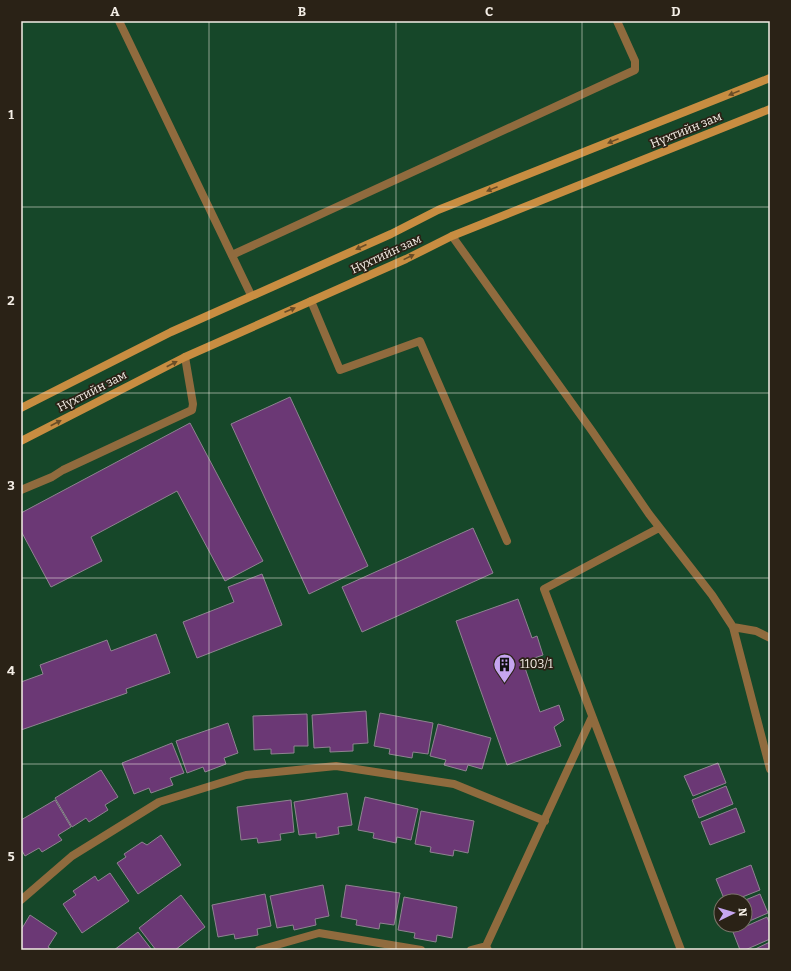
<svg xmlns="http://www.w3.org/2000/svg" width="791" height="971" font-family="Bitter,serif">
<rect width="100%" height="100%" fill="#342c1f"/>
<!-- green -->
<path fill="#164729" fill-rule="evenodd" d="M21,21H770V950H21ZM721,901H745V925H721Z"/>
<!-- building -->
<path fill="#6b3875" stroke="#8f8391" d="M290,397L368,566L309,594L231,424Z
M190,423L263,561L225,581L177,491L91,537L102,561L51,587L21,531V513Z
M473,528L493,573L362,632L342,587Z
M262,574L282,625L197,658L183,622L234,602L228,587Z
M518,599L532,638L537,636L543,655L523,662L540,712L559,705L564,720L554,727L561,746L507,765L456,621Z
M156,634L170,673L126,689L127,693L21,730V682L43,674L40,665L107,640L111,651Z
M366,711L368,743L353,744V751L330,752V747L314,748L312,715Z
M380,713L433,723L428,754L413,752L412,758L389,754L390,749L374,746Z
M307,714L308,746H294V753L271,754V749L254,750L253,716Z
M228,723L238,753L224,758L226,764L205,772L203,767L187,773L176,741Z
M438,724L491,738L482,769L468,765L466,771L444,765L446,760L430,756Z
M172,743L184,773L170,778L173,785L151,793L149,788L134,794L122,763Z
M718,763L726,783L693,796L684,776Z
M101,770L118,797L105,805L108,810L89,822L86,818L72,827L55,798Z
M726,786L733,804L699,818L692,800Z
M347,793L352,825L338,827L339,834L316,838V833L299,835L294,802Z
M365,797L418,809L411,840L397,837L396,843L373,838L374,833L358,830Z
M55,800L71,827L58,835L62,840L42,852L39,848L25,856L21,849V820Z
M291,800L294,832L280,834L281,840L258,843L257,838L241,840L237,807Z
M736,808L745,832L710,845L701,822Z
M421,811L474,821L468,853L454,850L453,856L430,852L431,847L415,844Z
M161,835L181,865L138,894L117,863L126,857L124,854L142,842L147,845Z
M751,865L760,890L732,901H725L716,879Z
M110,873L129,901L82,933L63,904L76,895L73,891L95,876L98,881Z
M323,885L329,916L315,919L316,925L294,930L293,925L277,928L270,896Z
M346,885L400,893L394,925L380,923L379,929L356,925L357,920L341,917Z
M265,894L271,926L257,929L258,935L235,939L234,934L218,937L212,905Z
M760,894L768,913L745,923V901H743Z
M181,895L205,927L175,950H156L139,928Z
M404,897L457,907L452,938L437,935L436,942L414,938L415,933L398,930Z
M30,915L57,933L48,947L52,950H21V930Z
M767,917L770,924V939L745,950H740L733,932Z
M138,932L152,950H114Z
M770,942V950H753Z"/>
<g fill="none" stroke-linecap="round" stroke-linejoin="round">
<!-- service -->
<path stroke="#906b3e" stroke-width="8" d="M119,21L251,295
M311,301L340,370L420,341L507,541"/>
<!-- minor -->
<path stroke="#906b3e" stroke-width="8" d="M452,236L592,431L649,514L712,595L733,627L770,769
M232,255L635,70V61L617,21
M21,490L52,477L63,470L192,410L193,404L185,357
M659,528L544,589L681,950
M733,627L756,631L770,638
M21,900L72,856L159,802L246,775L336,766L454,784L545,821
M259,950L319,933L421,950
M471,950L486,946
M488,950L486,946L592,717"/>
<!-- secondary -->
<path stroke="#c88d41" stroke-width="8" d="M21,408L171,332L391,234L438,210L770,78
M21,441L185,357L406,259L452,236L770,109"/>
</g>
<!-- one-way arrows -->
<defs><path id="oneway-solid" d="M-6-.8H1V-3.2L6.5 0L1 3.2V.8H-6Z"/></defs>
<g fill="#694d27">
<use href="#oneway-solid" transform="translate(734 93) rotate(158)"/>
<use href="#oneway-solid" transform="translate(613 141) rotate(158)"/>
<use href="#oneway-solid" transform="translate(492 189) rotate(158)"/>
<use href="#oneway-solid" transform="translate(361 247) rotate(156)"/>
<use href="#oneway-solid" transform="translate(409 257) rotate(-26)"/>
<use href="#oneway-solid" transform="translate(290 310) rotate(-23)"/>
<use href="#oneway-solid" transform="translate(172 364) rotate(-27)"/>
<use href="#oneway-solid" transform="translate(56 423) rotate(-27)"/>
</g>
<!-- grid -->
<path fill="none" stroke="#f4eee6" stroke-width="1" stroke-opacity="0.55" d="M209,21V950M396,21V950M582,21V950M21,207H770M21,393H770M21,578H770M21,764H770"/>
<!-- icons -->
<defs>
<symbol id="building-pin" viewBox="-11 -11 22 30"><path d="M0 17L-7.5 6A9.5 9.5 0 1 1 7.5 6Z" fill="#c6a6f0" stroke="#2a2216"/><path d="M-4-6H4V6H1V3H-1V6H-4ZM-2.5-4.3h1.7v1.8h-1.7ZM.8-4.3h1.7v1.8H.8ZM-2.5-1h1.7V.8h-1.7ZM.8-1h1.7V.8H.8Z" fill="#111"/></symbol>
</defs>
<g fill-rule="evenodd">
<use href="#building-pin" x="492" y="652" width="25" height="34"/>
</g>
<g text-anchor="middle" stroke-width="3.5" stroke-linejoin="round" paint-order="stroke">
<!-- street labels -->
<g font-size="12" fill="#f4eee6" stroke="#2a2216">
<text transform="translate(686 130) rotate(-22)" y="4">Нүхтийн зам</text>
<text transform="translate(386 254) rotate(-25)" y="4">Нүхтийн зам</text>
<text transform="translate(92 391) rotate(-27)" y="4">Нүхтийн зам</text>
</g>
<!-- poi labels -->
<g font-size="12" fill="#f4eee6" stroke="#2a2216" text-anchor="start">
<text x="520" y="668">1103/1</text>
</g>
</g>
<!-- border -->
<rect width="791" height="971" fill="none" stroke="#2a2216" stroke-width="44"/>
<!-- north arrow -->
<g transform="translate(733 913) rotate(85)"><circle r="19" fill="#2a2216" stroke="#7b7469"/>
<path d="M0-3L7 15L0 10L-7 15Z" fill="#c6a6f0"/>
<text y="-6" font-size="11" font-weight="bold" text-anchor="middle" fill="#f4eee6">N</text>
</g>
<rect x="22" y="22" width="747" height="927" fill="none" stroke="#f4eee6" stroke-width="1.5"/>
<g font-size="13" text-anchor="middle" font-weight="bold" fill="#f4eee6">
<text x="115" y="16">A</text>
<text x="302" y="16">B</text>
<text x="489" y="16">C</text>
<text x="676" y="16">D</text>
<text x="11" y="119">1</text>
<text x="11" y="305">2</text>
<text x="11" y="490">3</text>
<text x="11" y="675">4</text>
<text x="11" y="861">5</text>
</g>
</svg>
